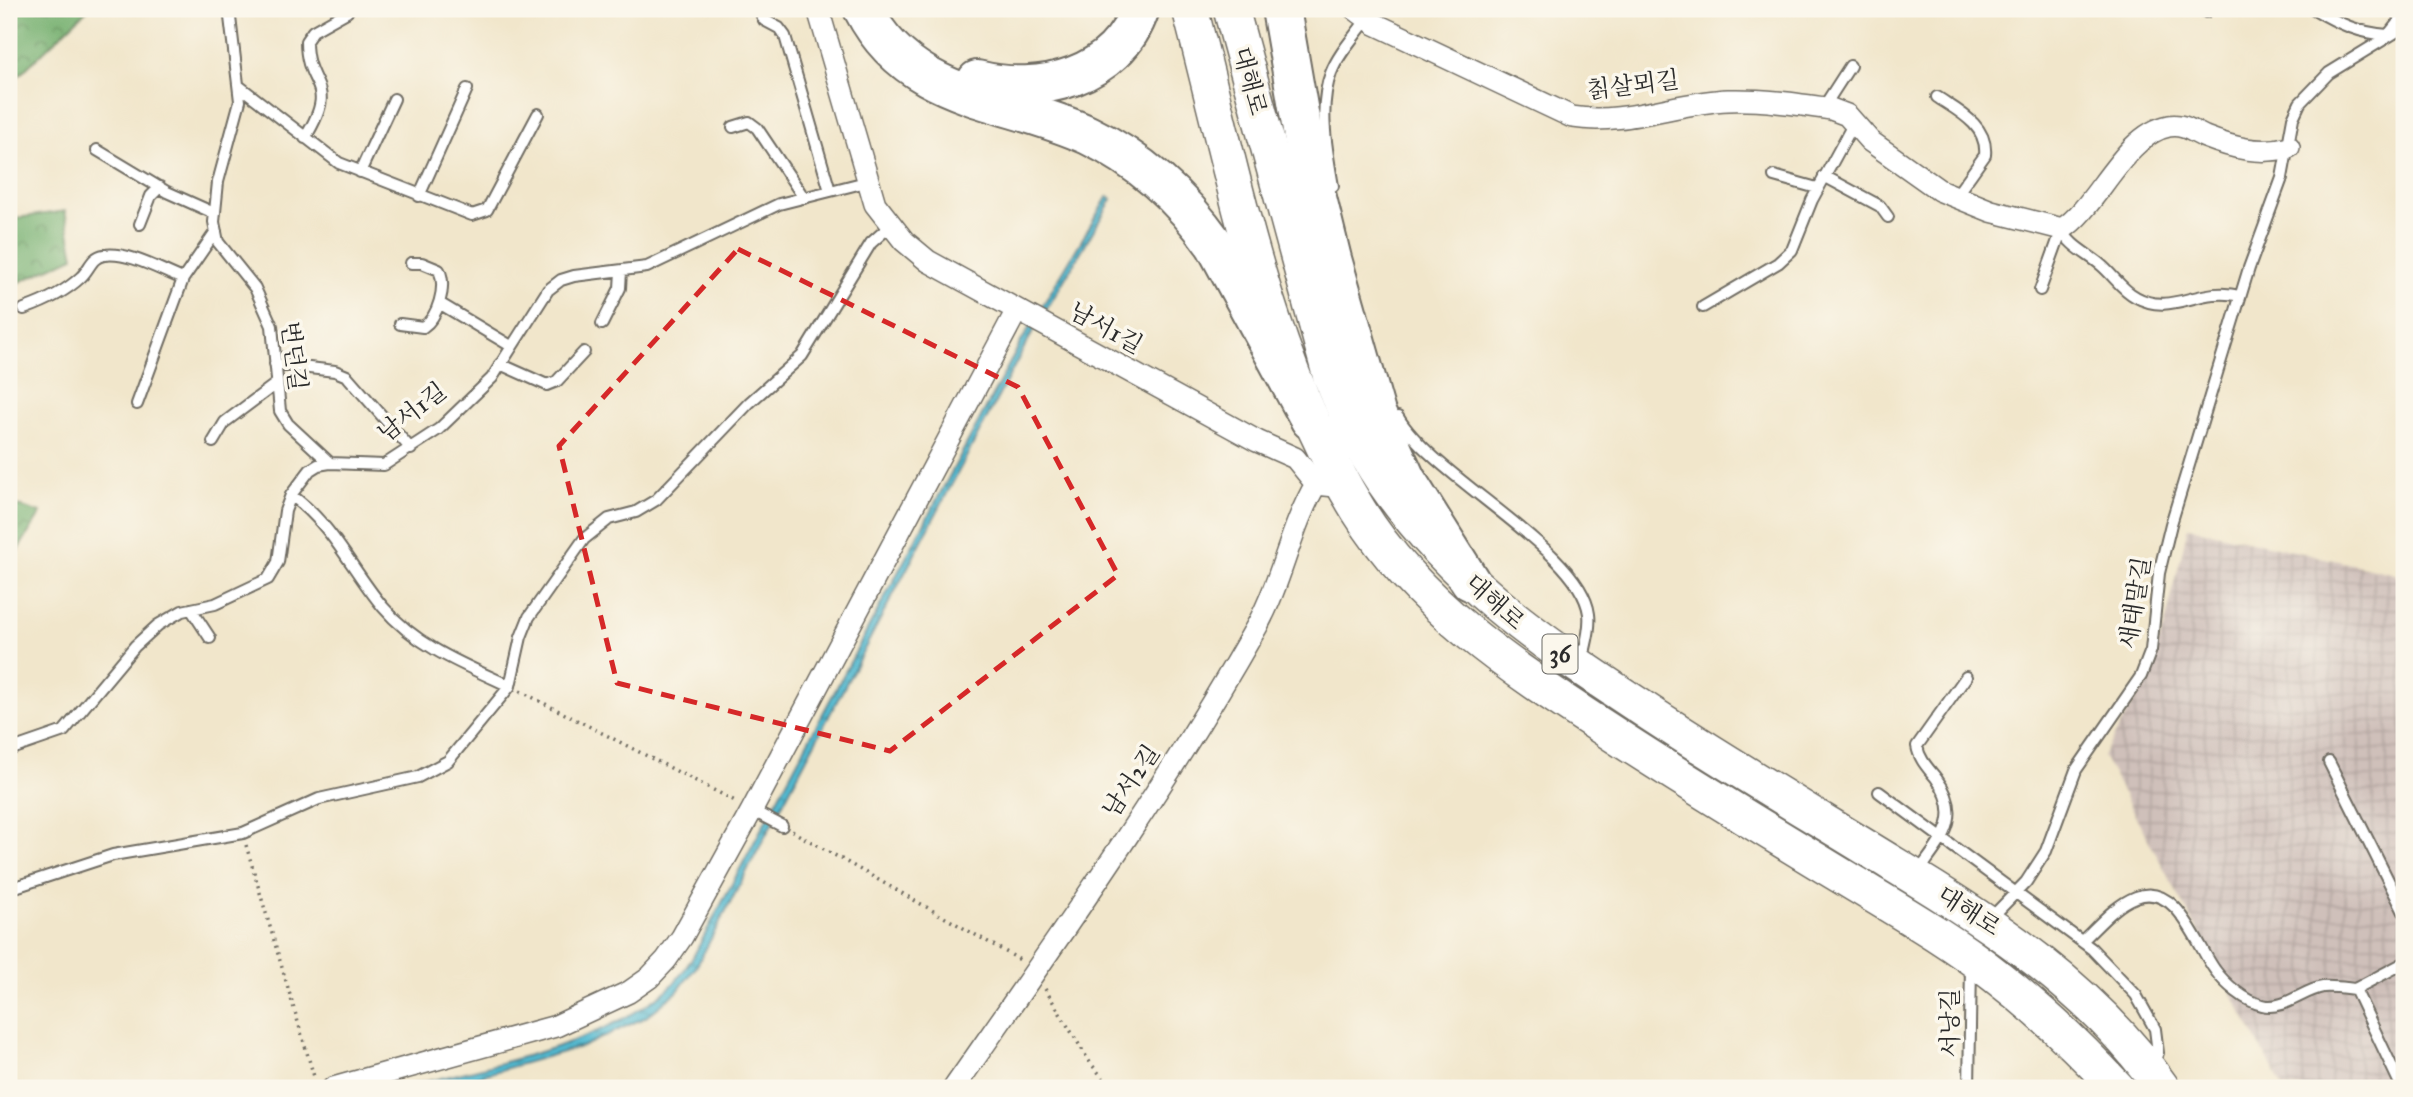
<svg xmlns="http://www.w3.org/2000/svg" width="2413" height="1097" font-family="'IM FELL Great Primer','Noto Serif KR',serif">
<defs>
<pattern id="industrial-grid" width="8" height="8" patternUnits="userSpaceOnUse" patternTransform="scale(1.75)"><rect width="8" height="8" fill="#cfc0ba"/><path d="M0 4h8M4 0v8" fill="none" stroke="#b2a5a0"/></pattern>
<pattern id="forest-crowns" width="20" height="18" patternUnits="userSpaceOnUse" patternTransform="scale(1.75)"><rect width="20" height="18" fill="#76b06f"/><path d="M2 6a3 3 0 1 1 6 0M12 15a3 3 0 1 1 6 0" fill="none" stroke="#618f5b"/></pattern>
<pattern id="water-ripples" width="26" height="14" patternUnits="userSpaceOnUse" patternTransform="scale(1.75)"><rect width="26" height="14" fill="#53bad1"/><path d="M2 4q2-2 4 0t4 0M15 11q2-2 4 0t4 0" fill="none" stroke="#4597aa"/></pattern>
</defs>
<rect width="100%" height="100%" fill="#fbf7ec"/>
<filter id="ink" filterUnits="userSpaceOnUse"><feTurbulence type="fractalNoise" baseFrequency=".0143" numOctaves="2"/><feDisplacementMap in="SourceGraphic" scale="14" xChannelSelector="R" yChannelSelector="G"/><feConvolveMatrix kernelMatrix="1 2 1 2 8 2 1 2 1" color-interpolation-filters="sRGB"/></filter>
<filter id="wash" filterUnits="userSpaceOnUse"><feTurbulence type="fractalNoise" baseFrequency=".00686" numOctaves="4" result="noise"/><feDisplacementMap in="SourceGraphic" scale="28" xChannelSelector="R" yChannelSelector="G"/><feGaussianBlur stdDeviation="1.57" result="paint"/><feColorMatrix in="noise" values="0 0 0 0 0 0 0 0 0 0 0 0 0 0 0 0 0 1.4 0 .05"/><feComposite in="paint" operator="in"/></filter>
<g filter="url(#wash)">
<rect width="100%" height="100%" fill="#f1e6cb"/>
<!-- industrial -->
<path fill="url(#industrial-grid)" d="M2188,527L2404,576V1088H2283L2103,756L2139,693L2164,629Z"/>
<!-- forest -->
<path fill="url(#forest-crowns)" stroke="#506e4d" stroke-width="2" d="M9,9H88L9,85Z
M65,211L74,257L9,287V219Z
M9,503L41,513L9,564Z"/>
<!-- water -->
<path fill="url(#water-ripples)" stroke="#3f727e" stroke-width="2" d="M1108,196L1112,199L1026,344L696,967L677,992L646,1017L584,1046L438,1088H401C486,1066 598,1047 667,990C678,981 685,969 693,957L1021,342Z"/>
</g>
<g filter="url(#ink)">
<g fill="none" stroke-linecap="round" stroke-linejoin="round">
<defs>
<path id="service" d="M229,9L240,101L218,182L214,222L218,242L255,288L272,326L280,411L288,424L330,463
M759,9L764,20L779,28L785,36L830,191
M2314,9C2339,24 2359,33 2388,35L2404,15
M2206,12L2207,9
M239,86L339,163L472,215L487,210L538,114
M1937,97C1958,111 1988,125 1985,155L1955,197
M1823,108L1850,66
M733,127L749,122L757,128L804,198
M305,138C340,81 306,91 306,41L313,31L347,12
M97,150L167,192L214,213
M360,172L394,99
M1774,176L1817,188
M1824,176L1880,206L1888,217
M1333,186C1327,152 1318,107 1331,73C1338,54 1355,36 1367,19
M419,196L467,89
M140,224L151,196L160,187
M2062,229C2069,246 2087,253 2101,265C2113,275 2122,290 2136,297C2172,317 2199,285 2240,296
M2040,290L2062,229
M439,303L511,346
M1703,307L1778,263L1792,250L1812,200L1855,121
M24,309C44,302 66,291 81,277C90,269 91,257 104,255C128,251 160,270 183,279
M400,324L423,327C438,317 447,287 439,270L422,263H411
M602,324L620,288L621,271
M275,364L335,371L347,376L411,449
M500,364L547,385L557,381L584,352
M137,404L183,279L216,231
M1398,417C1434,478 1581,550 1589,614C1591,629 1585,647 1582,662
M213,442L225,422L277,383
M291,495C333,525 351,569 383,607C416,646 464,665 510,686
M191,609L210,638
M9,750L64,731L135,646L158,625L182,611L215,604L268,579L278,562L285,511L291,495L310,470L318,465L330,463L384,465L439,429L492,378L548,290L561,280L574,276L647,267L779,204L866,182
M2329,762L2404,912
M1879,792L2092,949L2136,995L2155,1029L2158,1053L2152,1063
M761,815L782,826
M1917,874C1940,841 1966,818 1936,778C1928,768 1919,759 1917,746L1966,677
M9,889L113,855L243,833L319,799L418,777L448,761L510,686L521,637L529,617L584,539L609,519L636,512L656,500L749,403L802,356L871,243L890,226
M1989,920L2026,882L2046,851L2076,770L2141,676L2151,650L2159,573L2171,524L2249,268L2282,178L2293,118L2300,103L2329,73L2404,27
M2082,941C2098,926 2115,905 2136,897C2177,881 2197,946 2215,970C2225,984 2245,1001 2262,1005C2283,1011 2303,990 2323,987C2332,986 2345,988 2355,989
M1969,1088L1971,965
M2402,1088L2355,989L2404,963"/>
<path id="minor" d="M818,9L875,204L904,241L928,261L1257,441L1295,458L1316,484L1345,487
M1355,9L1375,24L1572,117C1624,126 1676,102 1728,100C1762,99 1797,104 1831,109L1847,115L1870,141L1939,190L1991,211L2062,229C2096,209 2124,134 2169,126C2182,123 2194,132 2205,137C2233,148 2260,155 2289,147
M333,1088L556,1026L629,992L649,978L666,960L682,937L752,810L1017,310
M954,1088C1059,937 1167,786 1257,626C1282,581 1290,528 1316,484"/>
<path id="trunk" d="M1190,9C1234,176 1267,363 1359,511C1418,606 1512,668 1604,728C1683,780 1764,829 1845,878C1896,909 1949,939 1996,976C2040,1010 2080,1048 2117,1088
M1231,9L1330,374C1345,410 1360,447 1382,479C1451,580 1537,639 1636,704C1720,760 1807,811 1893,864C1993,924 2094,990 2162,1088"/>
<path id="motorway" d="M863,9C910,101 1005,97 1088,135C1140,160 1182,198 1215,245L1310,420
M1281,9L1306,153L1332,259L1376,413L1406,479L1470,581
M977,80C1040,96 1117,77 1140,9"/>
</defs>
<!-- service casing -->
<use href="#service" stroke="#706c63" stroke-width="14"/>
<!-- minor casing -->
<use href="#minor" stroke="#706c63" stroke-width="24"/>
<!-- trunk casing -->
<use href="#trunk" stroke="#706c63" stroke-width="38"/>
<!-- motorway casing -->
<use href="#motorway" stroke="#706c63" stroke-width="42"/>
<!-- path -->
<path stroke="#706c63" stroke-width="3.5" stroke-dasharray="2 5" stroke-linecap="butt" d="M520,691L737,802
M792,831L1020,960
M246,845L315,1080
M1045,989L1091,1064L1112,1088"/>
<!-- service -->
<use href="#service" stroke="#fff" stroke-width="10"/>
<!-- minor -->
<use href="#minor" stroke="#fff" stroke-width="21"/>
<!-- trunk -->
<use href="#trunk" stroke="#fff" stroke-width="35"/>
<!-- motorway -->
<use href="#motorway" stroke="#fff" stroke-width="38"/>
</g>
</g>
<!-- marked area -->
<path fill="none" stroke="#d62828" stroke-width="5" stroke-dasharray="14 9" stroke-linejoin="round" d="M738,249L1018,387L1118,575L890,751L617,683L559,446Z"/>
<g text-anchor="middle" stroke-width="7" stroke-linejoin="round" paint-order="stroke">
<!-- shield labels -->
<rect fill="#fbf7ec" stroke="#696865" stroke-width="2" x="1542.5" y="634.5" width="35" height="39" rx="5"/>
<g font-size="23" font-weight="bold" fill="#2b2b2b">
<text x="1560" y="662">36</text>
</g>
<!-- street labels -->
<g font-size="24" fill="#2b2b2b" stroke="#fbf7ec">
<text transform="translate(1250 81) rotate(75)" y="8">대해로</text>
<text transform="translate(1633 85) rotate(-7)" y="8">칡살뫼길</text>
<text transform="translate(1106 328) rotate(29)" y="8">남서1길</text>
<text transform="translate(294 356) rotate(83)" y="8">번던길</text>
<text transform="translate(412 412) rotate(-38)" y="8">남서1길</text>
<text transform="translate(1495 602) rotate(42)" y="8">대해로</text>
<text transform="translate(2135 603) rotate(-81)" y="8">새태말길</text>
<text transform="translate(1131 781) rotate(-56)" y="8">남서2길</text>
<text transform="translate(1969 911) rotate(33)" y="8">대해로</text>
<text transform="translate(1950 1023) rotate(-90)" y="8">서낭길</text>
</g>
</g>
<!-- margin -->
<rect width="2413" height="1097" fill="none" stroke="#fbf7ec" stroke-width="35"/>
</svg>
